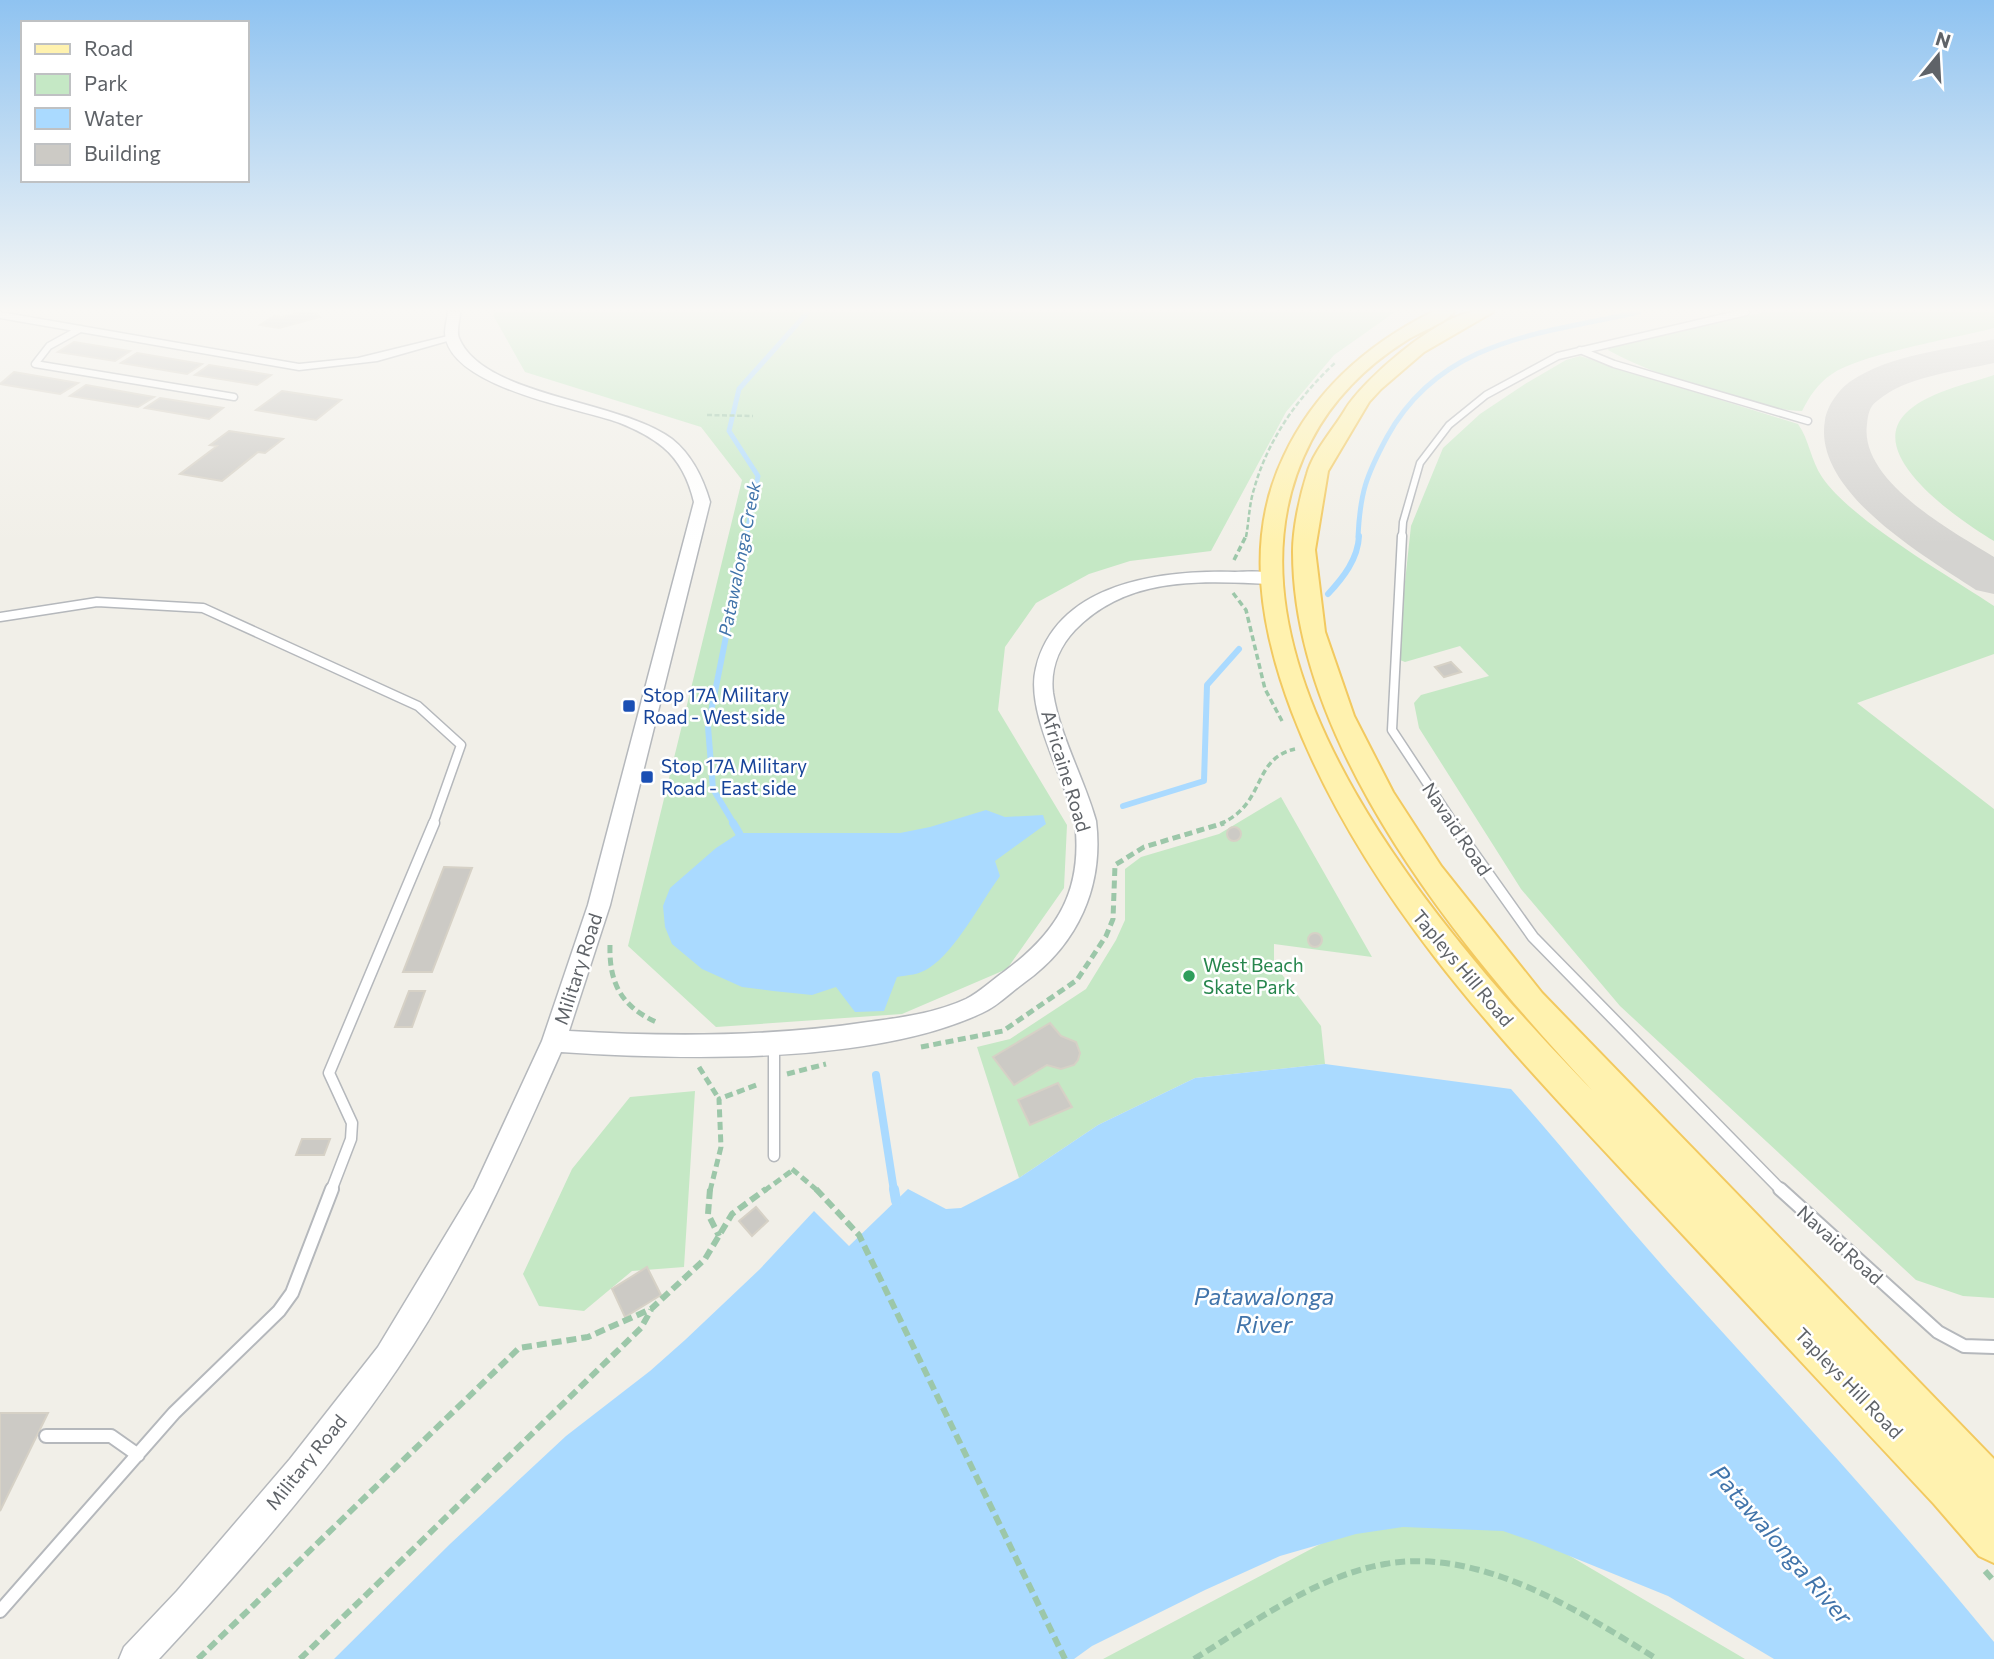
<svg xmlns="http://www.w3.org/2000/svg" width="1994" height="1659" font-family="Commissioner,sans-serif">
<rect width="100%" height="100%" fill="#f1efe8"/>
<!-- green -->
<path fill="#c5e8c5" d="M495,312H1395L1334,355L1286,412L1211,551L1130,561L1089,574L1036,603L1005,647L998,710L1067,825L1064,888L1007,969L902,1014L716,1027L628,946L742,480L701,427L525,372L493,315Z
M1765,312H1994V328C1956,338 1861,354 1832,374C1817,384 1810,396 1802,411C1753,410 1651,374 1608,350L1609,347Z
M1580,356L1798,424C1809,439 1811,461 1822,477C1851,520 1949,576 1994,606V654L1857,703L1994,809V1298L1963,1296L1916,1280L1620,1006L1521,889L1419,728L1414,703L1421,695L1489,676L1460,646L1405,662L1400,660L1404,591L1411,526L1443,448L1480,414L1525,384L1566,360Z
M1994,375V541C1964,523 1864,457 1905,414C1925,393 1967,384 1994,375Z
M1281,797L1372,957L1274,944V964L1321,1026L1325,1064L1195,1078L1098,1125L1019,1178L977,1047L1010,1039L1086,989L1116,940L1125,920V869L1141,857L1219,834Z
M695,1091L684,1267L632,1271L584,1311L539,1306L523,1274L572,1169L630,1097Z
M1364,1521L1524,1529L1745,1659H1103Z"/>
<!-- water -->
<path fill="#aadaff" d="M986,810L1005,817L1043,815L1046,824L995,861L1000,876C981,902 955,952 929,968C919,975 908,975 897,977L884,1011L855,1012L836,987L812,995L773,991L742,987L702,969L672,944L665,927L663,906L670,888L716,848L739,833H900L930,827Z
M1325,1064L1511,1089C1570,1156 1625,1225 1685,1291C1790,1406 1895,1521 1994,1642V1659H1774L1668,1596L1535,1542L1503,1531L1403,1527L1356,1534L1280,1556L1205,1590L1092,1646L1074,1659H334L450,1544L566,1436L650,1371L685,1340L760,1269L814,1211L849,1246L908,1189L946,1209L961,1208L1019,1178L1098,1125L1195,1078Z"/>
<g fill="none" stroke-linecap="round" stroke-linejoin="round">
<!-- stream-far3 -->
<path stroke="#aadaff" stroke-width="5" d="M746,537L758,476L729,431L739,389L808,312
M1358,537C1360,493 1366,476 1387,437C1441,339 1540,334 1639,312"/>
<!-- stream-far2 -->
<path stroke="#aadaff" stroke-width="6" d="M1328,594C1343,578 1358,559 1359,536
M1123,806L1204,781L1207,685L1239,649
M734,824L713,789L708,727L746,536"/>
<!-- stream-far1 -->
<path stroke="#aadaff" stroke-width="8" d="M733,823L739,833
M876,1075L894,1191"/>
<!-- stream -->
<path stroke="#aadaff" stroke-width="10" d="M894,1189L896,1201"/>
<!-- taxiway -->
<path fill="#d4d3d0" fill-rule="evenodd" d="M1994,339V363C1956,372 1908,375 1877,401C1869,407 1868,415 1867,424C1859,481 1952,531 1994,557V594L1976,590C1925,556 1812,492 1825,420C1827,406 1839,389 1851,381C1891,354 1948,350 1994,339Z"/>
</g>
<!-- building -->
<path fill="#cccac5" stroke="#d6d1c6" stroke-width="2" d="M302,312H316L320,317L279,328L260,325L274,316L282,317Z
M74,342L130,351L115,361L58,352Z
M137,353L202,364L187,374L121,363Z
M209,365L271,375L257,385L195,375Z
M14,372L78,383L60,394L0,384Z
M86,385L154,397L138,407L70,396Z
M282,391L341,400L316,420L256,410Z
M160,398L223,408L209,419L145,408Z
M229,431L283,439L265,453L258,452L222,481L180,474L217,446L210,445Z
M1451,662L1461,672L1444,677L1435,667Z
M1227 834a7 7 0 1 1 14 0a7 7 0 1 1-14 0Z
M444,867L472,868L432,972H403Z
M1308 940a7 7 0 1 1 14 0a7 7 0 1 1-14 0Z
M409,991H425L412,1027H395Z
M1050,1023L1061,1036L1076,1042L1080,1053L1078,1060L1074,1065L1061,1069L1047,1065L1014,1085L993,1057Z
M1058,1083L1072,1107L1030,1125L1018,1100Z
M302,1139H330L324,1155H296Z
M756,1207L768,1221L752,1236L739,1221Z
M647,1267L661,1295L625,1317L612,1289Z
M0,1413H48L0,1511Z"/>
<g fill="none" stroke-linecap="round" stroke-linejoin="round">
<defs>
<path id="service-far3" d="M80,329L49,346L35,364L234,397
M1580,350L1614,364L1808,421
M1402,537L1403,522L1420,463L1449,425L1486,395L1558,356L1746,312"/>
<path id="service-far2" d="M1402,536L1392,730L1454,824
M0,617L97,602L203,608L418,706L461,745L433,824"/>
<path id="service-far1" d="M1452,823L1533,937L1782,1191
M774,1044V1156
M331,1191L351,1139L352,1123L329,1073L434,823"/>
<path id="service" d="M1780,1189L1938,1332L1964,1346L1994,1347
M46,1436H111L138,1455
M0,1611L174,1413L279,1311L292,1293L332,1189"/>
<path id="minor" d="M0,312L299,364L358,358L452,335L458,338L377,361L299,370L0,318Z"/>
<path id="tertiary" d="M448,312H460C460,320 456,331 459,338C483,397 621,400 672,439C692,455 703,478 710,502L610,905L569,1031C669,1037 769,1037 868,1022C900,1018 936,1013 966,999C980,992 992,980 1005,971C1059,931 1083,889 1075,821C1064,777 1025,711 1036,668C1057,582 1162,570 1235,572C1247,572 1272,569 1281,579L1272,584C1202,581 1128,575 1075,630C1059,647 1050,669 1053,693C1060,737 1084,778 1096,821C1104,886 1078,944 1025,982C1011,992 998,1006 982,1013C871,1065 683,1060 561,1052C513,1160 465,1269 398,1368C331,1467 241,1571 159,1659H119L124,1647L177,1591L290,1459L378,1347L474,1188L542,1041L588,905L694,502C689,481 680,461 663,447C651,437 635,429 620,423C580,408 448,388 445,333C445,327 447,319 448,312Z"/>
<path id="primary" d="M1432,312H1454C1443,325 1418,332 1404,342C1366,366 1332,400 1311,441C1197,660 1449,943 1592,1090C1464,953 1293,748 1293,552C1293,528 1300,496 1307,474C1313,452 1333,430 1345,410C1364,379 1435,318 1472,312C1479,311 1487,312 1493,312L1424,352L1381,389L1369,402L1328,471L1315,550L1325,632L1354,716L1393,792L1441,866L1542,993L1994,1459V1563L1979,1556L1934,1504C1841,1405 1749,1305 1656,1206C1516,1056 1367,907 1292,712C1261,630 1244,539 1284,456C1315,390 1368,344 1432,312Z"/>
</defs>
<!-- service-far3 casing -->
<use href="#service-far3" stroke="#b5b8bc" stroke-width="9"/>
<!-- service-far2 casing -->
<use href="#service-far2" stroke="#b5b8bc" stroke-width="11"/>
<!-- service-far1 casing -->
<use href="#service-far1" stroke="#b5b8bc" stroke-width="13"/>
<!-- service casing -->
<use href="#service" stroke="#b5b8bc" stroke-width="16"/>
<!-- minor casing -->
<use href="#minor" stroke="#b5b8bc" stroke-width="3"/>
<!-- tertiary casing -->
<use href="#tertiary" stroke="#b5b8bc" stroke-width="3"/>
<!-- primary casing -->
<use href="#primary" stroke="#f2c960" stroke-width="4"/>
<!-- path-far3 -->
<path stroke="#9cc7a9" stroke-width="2.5" stroke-dasharray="5 2.5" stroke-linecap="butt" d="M707,415L753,416
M1246,537C1249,521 1249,505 1254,489C1268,439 1298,397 1336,362"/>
<!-- path-far2 -->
<path stroke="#9cc7a9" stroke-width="3.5" stroke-dasharray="6 3.5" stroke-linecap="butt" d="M1234,560L1246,536
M1233,593L1246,610L1265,689L1282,721
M1220,824C1267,804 1251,759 1295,749"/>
<!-- path-far1 -->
<path stroke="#9cc7a9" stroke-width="5" stroke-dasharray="8 4.5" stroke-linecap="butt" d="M610,945C609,983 621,1006 656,1022
M921,1047L1003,1031L1077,980L1106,936L1113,919L1115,865L1144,847L1224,823
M699,1067L719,1099
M787,1074L826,1064
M792,1169L818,1191
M710,1191L721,1147L719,1099L759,1084
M764,1191L793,1170"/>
<!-- path -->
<path stroke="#9cc7a9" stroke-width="6" stroke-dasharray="10 5" stroke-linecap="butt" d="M710,1189L708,1214L719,1236
M816,1189L859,1235L1065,1659
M1985,1571L1994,1581
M198,1659L519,1348L588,1337L651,1309L705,1259L732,1214L766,1189
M300,1659L641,1328L651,1310
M1194,1659C1253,1623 1316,1576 1385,1564C1481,1547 1579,1611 1657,1659"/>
<!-- service-far3 -->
<use href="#service-far3" stroke="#fff" stroke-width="6"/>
<!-- service-far2 -->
<use href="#service-far2" stroke="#fff" stroke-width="8"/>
<!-- service-far1 -->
<use href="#service-far1" stroke="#fff" stroke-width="10"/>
<!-- service -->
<use href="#service" stroke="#fff" stroke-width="12"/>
<!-- minor -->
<use href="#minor" fill="#fff" fill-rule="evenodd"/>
<!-- tertiary -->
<use href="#tertiary" fill="#fff" fill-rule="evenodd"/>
<!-- primary -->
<use href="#primary" fill="#fff2af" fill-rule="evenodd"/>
</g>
<!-- sky -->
<linearGradient id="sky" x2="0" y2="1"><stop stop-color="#8fc3f1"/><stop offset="0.57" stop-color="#f9f8f5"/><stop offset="1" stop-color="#f9f8f5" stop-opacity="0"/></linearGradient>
<rect width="1994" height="544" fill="url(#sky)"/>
<!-- markers -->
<g fill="#1a4fb4" stroke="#fff" stroke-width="2.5">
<rect x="622" y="699" width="14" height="14" rx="3.5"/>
<rect x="640" y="770" width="14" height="14" rx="3.5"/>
</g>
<circle fill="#2e9e5b" stroke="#fff" stroke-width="2.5" cx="1189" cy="976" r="7"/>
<g text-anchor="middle" stroke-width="5" stroke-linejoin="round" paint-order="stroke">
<!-- far-water labels -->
<g font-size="18" font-style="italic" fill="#4174aa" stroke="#fff">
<text transform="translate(740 559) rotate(-79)" y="6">Patawalonga Creek</text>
</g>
<!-- transit labels -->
<g font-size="19" fill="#164399" stroke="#fff" text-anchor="start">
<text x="643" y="702">Stop 17A Military<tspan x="643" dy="22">Road - West side</tspan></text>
<text x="661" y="773">Stop 17A Military<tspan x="661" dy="22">Road - East side</tspan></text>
</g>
<!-- street labels -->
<g font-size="19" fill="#5f6368" stroke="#fff">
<text transform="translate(1066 771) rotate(73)" y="7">Africaine Road</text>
<text transform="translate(1457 829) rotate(56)" y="7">Navaid Road</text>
<text transform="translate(1463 968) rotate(50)" y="7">Tapleys Hill Road</text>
<text transform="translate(578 969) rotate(-72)" y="7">Military Road</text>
<text transform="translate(1840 1245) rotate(42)" y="7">Navaid Road</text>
<text transform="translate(1849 1383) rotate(46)" y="7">Tapleys Hill Road</text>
<text transform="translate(306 1462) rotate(-51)" y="7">Military Road</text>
</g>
<!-- leisure labels -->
<g font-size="19" fill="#27864d" stroke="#fff" text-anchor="start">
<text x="1203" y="972">West Beach<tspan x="1203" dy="22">Skate Park</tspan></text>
</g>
<!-- near-water labels -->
<g font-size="24" font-style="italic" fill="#4174aa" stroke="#fff">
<text x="1264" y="1305">Patawalonga<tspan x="1264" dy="28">River</tspan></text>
<text transform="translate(1781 1545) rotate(49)" y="8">Patawalonga River</text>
</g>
</g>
<!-- legend -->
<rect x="21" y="21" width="228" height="161" fill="#ffffff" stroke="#bfc1c3" stroke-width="2"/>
<rect x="35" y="44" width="35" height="10" fill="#fff2af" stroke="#bfc1c3" stroke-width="2"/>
<text x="84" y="56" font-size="21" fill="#5f6368">Road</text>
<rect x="35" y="74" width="35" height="21" fill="#c5e8c5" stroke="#bfc1c3" stroke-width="2"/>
<text x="84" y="91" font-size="21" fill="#5f6368">Park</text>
<rect x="35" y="108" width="35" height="21" fill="#aadaff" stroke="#bfc1c3" stroke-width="2"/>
<text x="84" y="126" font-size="21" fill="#5f6368">Water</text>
<rect x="35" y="144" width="35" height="21" fill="#cccac5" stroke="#bfc1c3" stroke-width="2"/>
<text x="84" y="161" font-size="21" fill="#5f6368">Building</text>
<!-- north arrow -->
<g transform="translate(1938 56) rotate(18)" stroke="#ffffff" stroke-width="5" paint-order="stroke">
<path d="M0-5L12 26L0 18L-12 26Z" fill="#5f6368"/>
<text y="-10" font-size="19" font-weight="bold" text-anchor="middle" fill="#5f6368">N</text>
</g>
</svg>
